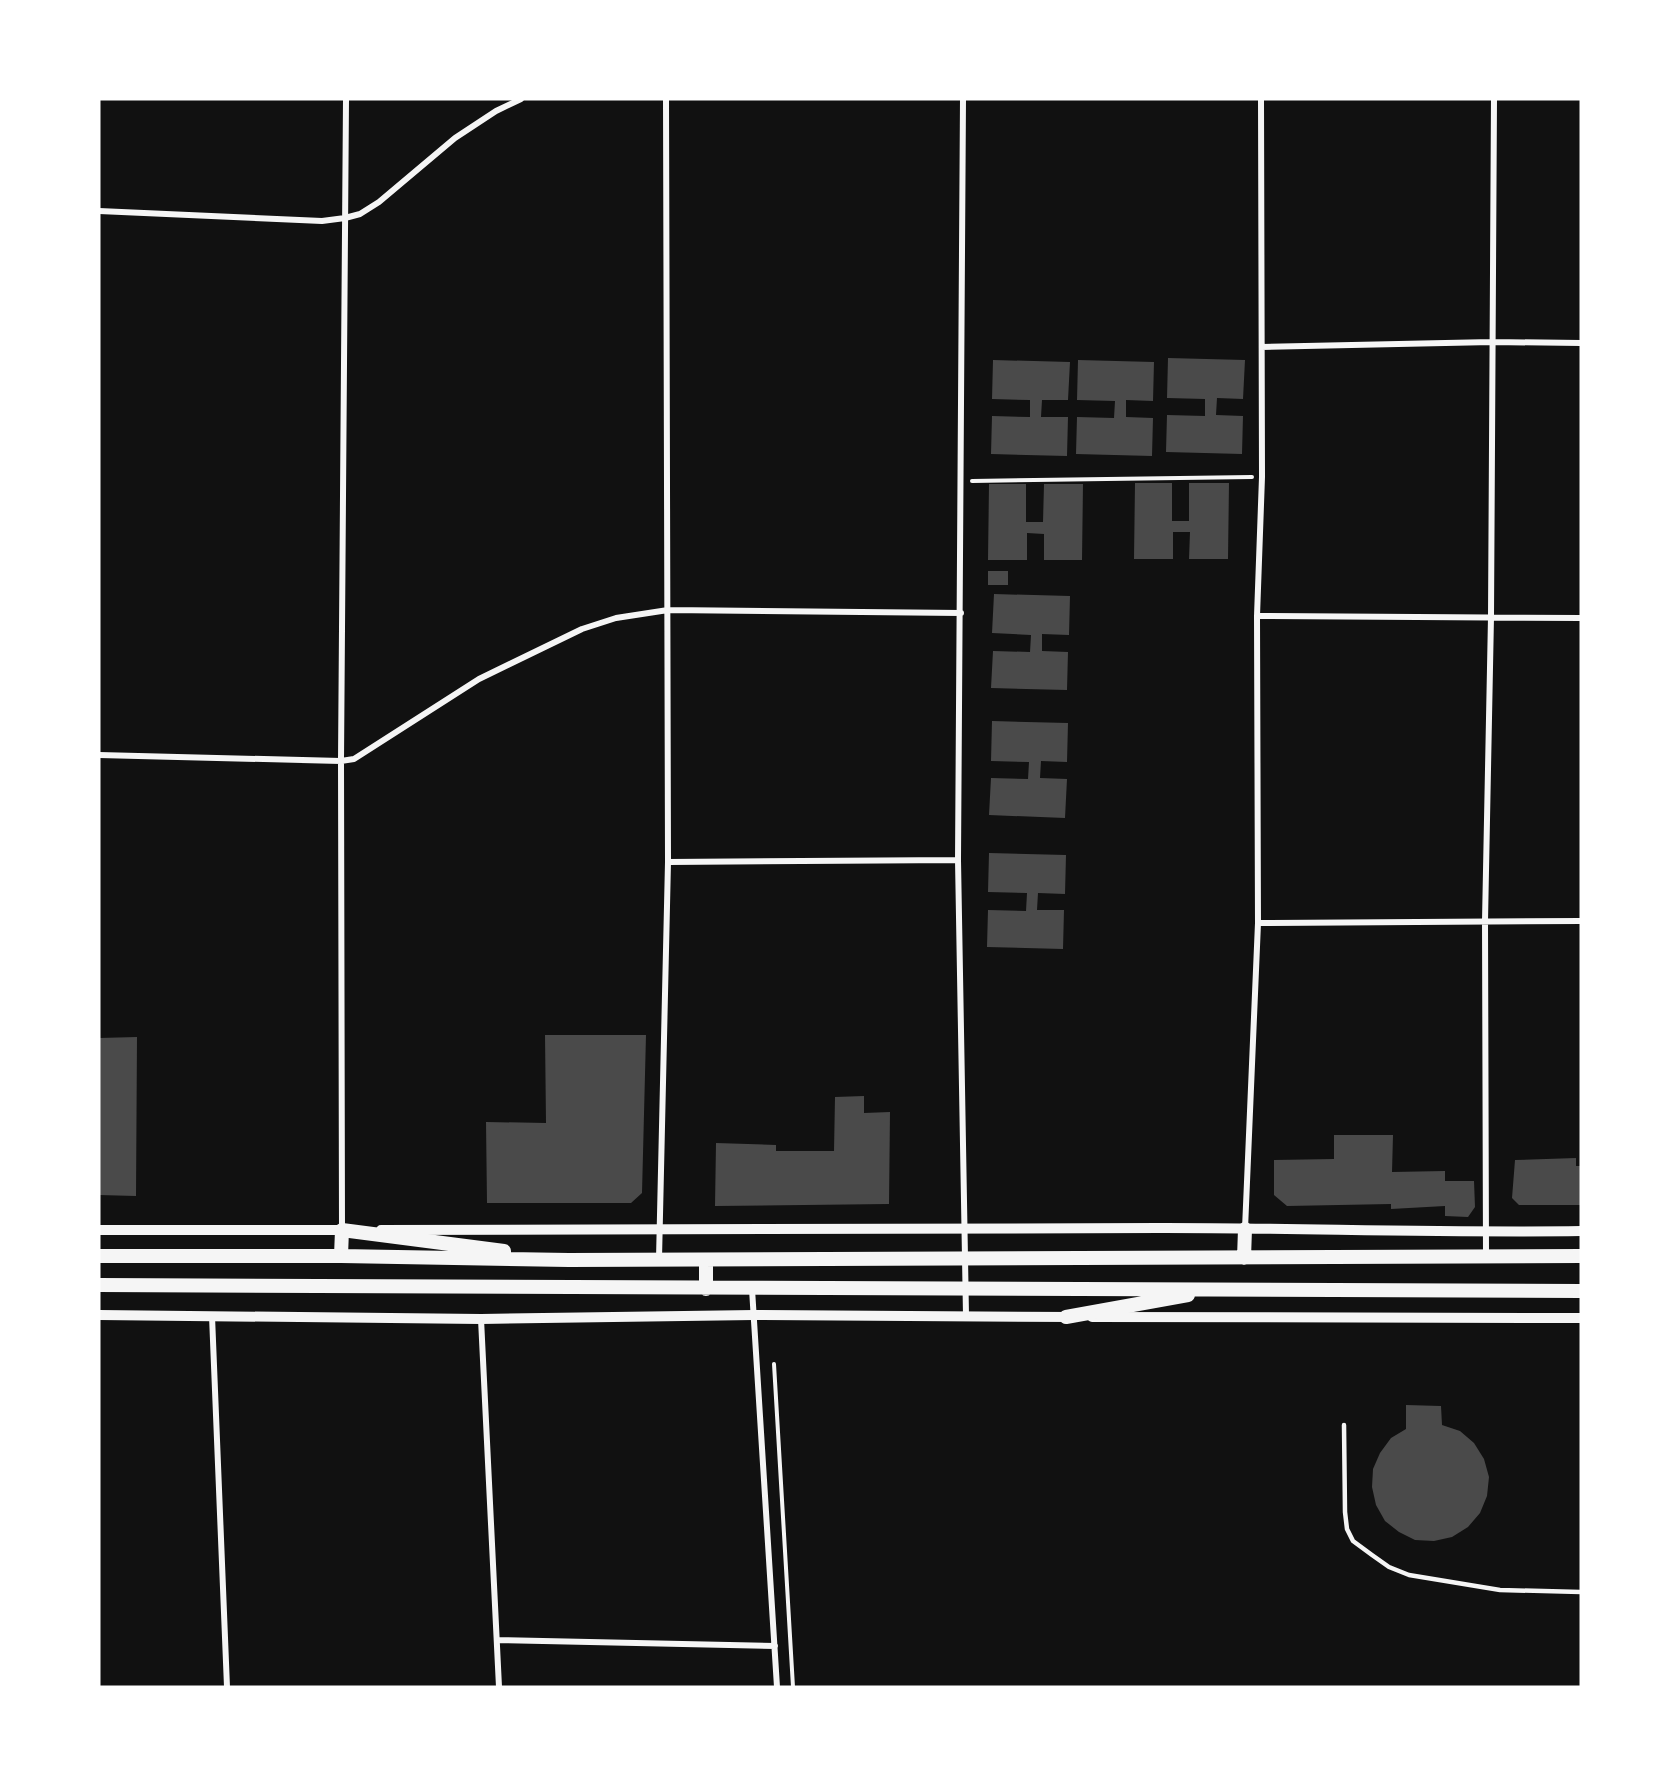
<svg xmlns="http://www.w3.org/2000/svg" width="1680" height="1786" font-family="Roboto,sans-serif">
<rect width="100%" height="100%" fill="#111"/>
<!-- building -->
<path fill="#4a4a4a" d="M1168,358L1245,360L1243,399L1217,398L1216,415L1243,416L1242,454L1166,452L1167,415L1205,416V399L1167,398Z
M993,360L1070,362L1068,400H1042L1041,417H1068L1067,456L991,454L992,416L1030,417V400L992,399Z
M1078,360L1154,362L1153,401L1126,400V417L1153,418L1152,456L1076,454L1077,417L1114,418L1115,401L1077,400Z
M1135,483H1172V521H1189V483H1229L1228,559H1189L1190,532H1173V559H1134Z
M989,484H1026V522H1043L1044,484H1083L1082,560H1044V534L1027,533V560H988Z
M988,571H1008V585H988Z
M994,594L1070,596L1069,635L1042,634V651L1068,652L1067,690L991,688L993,651L1030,652L1031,635L992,633Z
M992,721L1068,723L1067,762L1041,761L1040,778L1067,779L1065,818L989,815L991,778L1028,779L1029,762L991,761Z
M989,853L1066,855L1065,894L1038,893L1037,910H1064L1063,949L987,947L988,910L1026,911L1027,893L988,892Z
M545,1035H646L642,1193L631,1203H487L486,1122L546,1123Z
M137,1037L136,1196L99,1195V1038Z
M864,1096V1113L890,1112L889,1204L715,1206L716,1143L776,1145V1151H834L835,1097Z
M1334,1135H1393L1392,1172L1445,1171V1181H1474L1475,1207L1468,1217L1445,1216V1206L1391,1209V1204L1287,1206L1274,1195V1160L1334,1159Z
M1576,1158V1166H1581V1205H1519L1512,1198L1515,1160Z
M1406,1405L1441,1406L1442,1425L1460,1431L1474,1443L1484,1459L1489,1477L1487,1496L1480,1513L1468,1527L1452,1537L1434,1541L1415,1540L1399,1532L1385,1521L1376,1505L1372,1487L1373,1469L1380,1453L1391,1438L1406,1429Z"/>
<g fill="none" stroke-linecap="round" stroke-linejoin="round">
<!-- path -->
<path stroke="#f5f5f5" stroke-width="4" d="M972,481L1252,477
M774,1364L793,1687"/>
<!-- service -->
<path stroke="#f5f5f5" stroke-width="4.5" d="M1344,1425L1345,1512L1347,1529L1353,1541L1372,1555L1389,1567L1409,1575L1500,1590L1581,1592"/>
<!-- minor -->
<path stroke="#f5f5f5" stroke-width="6" d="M963,99L958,860L966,1315
M99,211L322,221L345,218L360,214L379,202L455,138L496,111L521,99
M1262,347L1492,342L1581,343
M1257,616L1581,618
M99,755L341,761L354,759L479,679L582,629L616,618L668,610L961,613
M668,862L958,860
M1258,923L1581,921
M342,1229L341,761L346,99
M1245,1229L1258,923L1257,616L1262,477L1261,99
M1486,1256L1485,921L1491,617L1494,99
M659,1259L668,862L666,99
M752,1289L777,1687
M212,1316L227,1687
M481,1319L499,1687
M497,1640L775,1646"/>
<!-- tertiary -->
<path stroke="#f5f5f5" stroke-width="10" d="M99,1230H348
M381,1230C643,1231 904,1230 1165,1228C1304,1228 1442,1233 1581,1231
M99,1315L481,1319L754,1315L1074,1317
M1092,1317L1581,1318"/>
<!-- primary -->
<path stroke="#f5f5f5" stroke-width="14" d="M99,1256H341L569,1260L1581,1256
M341,1256L342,1230L504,1251
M1244,1258L1245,1229
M99,1285L1581,1291
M706,1289V1260
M1066,1317L1188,1295"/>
</g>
<!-- border -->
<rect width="1680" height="1786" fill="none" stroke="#ffffff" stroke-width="201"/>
</svg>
